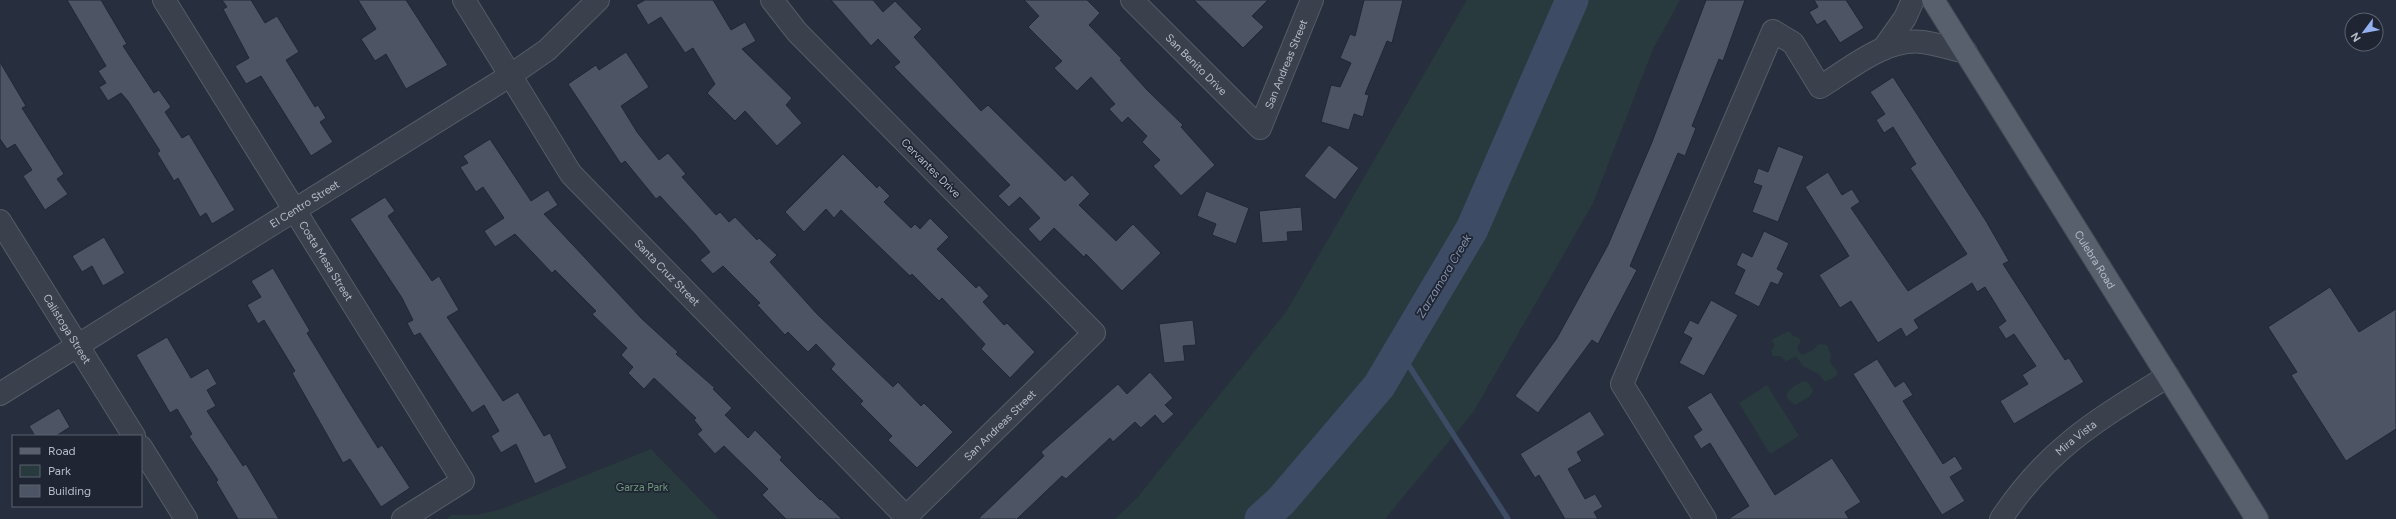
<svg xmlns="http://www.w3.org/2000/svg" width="2396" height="519" font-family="Figtree,sans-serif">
<rect width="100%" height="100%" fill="#272e3d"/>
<!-- green -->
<path fill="#283a3e" d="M1467,0H1680L1653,49L1593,203L1474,411L1385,519H1115L1137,498L1286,312Z
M1789,331L1792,335L1799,338L1801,341L1797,349L1802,355L1813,350L1818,344L1827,345L1831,355L1830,362L1838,373L1836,376L1825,382L1819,374L1803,366L1796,356L1786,362L1781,356H1773L1771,351L1775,345L1771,340Z
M1803,381L1809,383L1813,391L1810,396L1795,405L1786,397C1788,388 1796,385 1803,381Z
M1767,385L1799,436L1770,454L1739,403Z
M651,449L719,519H447L452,515H476L502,509Z"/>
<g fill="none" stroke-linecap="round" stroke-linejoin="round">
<!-- stream -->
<path stroke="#3d4b64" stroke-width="5.5" d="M1400,352L1508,519"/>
<!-- river -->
<path stroke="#3d4b64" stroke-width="33" d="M1261,519L1281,501L1379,386L1472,229L1572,0"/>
</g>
<!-- building -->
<path fill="#4d5565" stroke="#212834" d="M67,0H101L127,44L123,46L154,93L159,90L171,107L165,112L182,138L189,134L235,210L212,224L206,213L200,217L178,178L174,181L157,153L160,151L128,101L121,93L108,101L99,87L106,83L98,71L106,66Z
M222,0H251L265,23L277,16L299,52L286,60L315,107L318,105L326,118L320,122L333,142L311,156L261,76L246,84L235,66L249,58L223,9L227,7Z
M358,0H406L448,65L406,89L386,54L375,61L361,39L376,29Z
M645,0H713L731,30L745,22L756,41L742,49L792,98L786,105L802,123L777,146L745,111L735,121L707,93L715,84L693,48L685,53L661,17L648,25L636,5Z
M831,0H873L883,12L895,1L922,29L914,37L981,111L988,105L1065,181L1072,175L1090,194L1079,205L1116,241L1133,224L1161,253L1122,291L1086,254L1084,257L1054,228L1040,242L1028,229L1040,218L1020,197L1009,207L998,196L1010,185L894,67L900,62L878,39L871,46Z
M1024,0H1087L1100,13L1089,25L1122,59L1120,60L1147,90L1183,125L1181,127L1215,165L1181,196L1153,166L1160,160L1142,142L1147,136L1128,117L1122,123L1109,109L1115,104L1091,77L1077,91L1054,68L1062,61L1028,27L1039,16Z
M1194,0H1268L1252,16L1264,27L1243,48Z
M1364,0H1403L1392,43L1387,41L1365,94L1369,95L1363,117L1354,114L1349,130L1321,122L1331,85L1340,87L1351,63L1340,58L1350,34L1355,36Z
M1706,0H1745L1723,61L1719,59L1692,126L1696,128L1685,156L1678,153L1630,266L1637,270L1598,344L1592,340L1538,413L1515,396L1557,338L1608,245L1652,142Z
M1814,0H1846L1864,28L1840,43L1825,20L1817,25L1809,12L1818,7Z
M626,52L649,87L621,106L637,132L659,160L668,153L686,174L682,177L716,215L720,212L729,222L735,217L757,240L759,238L777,255L770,262L817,314L893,387L898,382L921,406L924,403L953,432L917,468L888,440L892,436L860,404L863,401L831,369L835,364L816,344L808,352L788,332L785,335L757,305L760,303L723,266L713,274L700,260L710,252L695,234L660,196L656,199L625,161L621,164L568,84L596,65L599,70Z
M0,62L26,106L22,108L64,174L57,179L68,194L45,210L23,176L32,170L15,144L7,149L0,139Z
M1893,77L1986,221L2009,261L2003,264L2065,360L2069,358L2084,382L2014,424L2000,401L2028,384L2022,375L2036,366L2014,334L2006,339L1998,327L2006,321L1985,287L1977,292L1972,283L1914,320L1919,328L1906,337L1901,328L1878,343L1851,301L1840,308L1819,275L1849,256L1805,187L1828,172L1842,195L1852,189L1860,202L1851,208L1908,291L1967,254L1910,168L1916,164L1893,127L1884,133L1876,120L1885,114L1870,92Z
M490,139L531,201L548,190L558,205L544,214L642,319L678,352L676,354L715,388L713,389L732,408L725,415L748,438L755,430L782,457L780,460L820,500L821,499L842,519H786L762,495L768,489L724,446L715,454L697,434L702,430L694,420L696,418L654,378L644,389L628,373L633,367L621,355L627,348L592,314L596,311L555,270L552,273L515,234L495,247L484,231L504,218L483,187L476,192L460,167L468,163L463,156Z
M1329,145L1359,168L1335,200L1304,176Z
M1778,146L1804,156L1778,222L1752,212L1762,186L1753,183L1758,168L1768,172Z
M843,154L877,188L879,185L890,196L884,202L911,228L915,224L920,229L930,218L949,237L937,249L976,288L979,285L989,296L983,302L1004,325L1007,323L1035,352L1010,378L981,349L985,344L942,298L939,301L912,274L910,276L841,210L834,218L826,209L804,232L785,212Z
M1206,191L1249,208L1236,244L1212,235L1216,224L1197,216Z
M385,197L395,211L388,216L432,281L439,276L459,310L447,317L503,401L518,392L544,436L550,433L567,468L535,484L516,444L501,453L491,436L499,431L484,405L472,413L420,333L414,336L407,323L413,320L402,298L350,219Z
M1301,207L1303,231L1287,232L1288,241L1262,243L1259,211Z
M1764,231L1789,243L1777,269L1784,273L1778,285L1771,282L1759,307L1734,294L1745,270L1736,265L1742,252L1752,257Z
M104,237L125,273L103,286L92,266L82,272L72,256Z
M273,268L310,331L307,333L349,402L378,448L382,445L410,488L381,507L350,459L343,463L292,373L295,371L264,320L258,324L247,305L261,297L251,281Z
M2330,287L2359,332L2396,309V429L2346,461L2291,375L2297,372L2268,327Z
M1711,300L1738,315L1704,376L1679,363L1692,338L1683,333L1690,320L1698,324Z
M1193,320L1196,345L1183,346L1185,361L1164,363L1159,324Z
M167,337L191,378L208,368L217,384L207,390L216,406L207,411L243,466L246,464L279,519H238L216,482L218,480L189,436L192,434L177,409L170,413L136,355Z
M1877,359L1895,387L1904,381L1913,395L1903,401L1943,464L1955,456L1963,469L1950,477L1965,501L1942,515L1853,374Z
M1150,372L1173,398L1165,405L1174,414L1163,424L1155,415L1141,428L1135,422L1113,442L1110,438L1066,479L1062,476L1017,519H978L1044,456L1041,452L1118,384L1127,394Z
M1711,392L1775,495L1832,458L1861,502L1845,512L1849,519H1728L1749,506L1710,443L1701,449L1693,436L1702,430L1687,407Z
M59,408L70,427L56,436H35L29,426Z
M1590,411L1605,435L1577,452L1582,461L1568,469L1585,499L1595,494L1603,507L1594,512L1598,519H1565L1539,475L1535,478L1520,454Z"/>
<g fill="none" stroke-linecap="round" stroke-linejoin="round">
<defs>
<g id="minor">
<path id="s1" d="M164,0L463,481L403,519"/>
<path id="s2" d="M464,0L571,174L906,517L1094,333L797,32L772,0"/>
<path id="s3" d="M1132,0L1260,128L1312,0"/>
<path d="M1883,49L1905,18L1913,0"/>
<path id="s4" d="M0,221L134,436"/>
<path id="s5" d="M0,394L511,75L547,50L598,0"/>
<path d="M141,447L186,519"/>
<path d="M1705,519L1622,384L1773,31L1793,43L1820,87C1850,69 1886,37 1923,42C1937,44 1952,49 1966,52"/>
<path id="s6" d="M2001,519C2048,448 2097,420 2168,376"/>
</g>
<g id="major">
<path id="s7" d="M1933,0L2257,519"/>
</g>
</defs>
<!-- minor casing -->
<use href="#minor" stroke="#555c68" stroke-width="24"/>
<!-- major casing -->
<use href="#major" stroke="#434a56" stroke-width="24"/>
<!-- minor -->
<use href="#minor" stroke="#3a414d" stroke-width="22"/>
<!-- major -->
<use href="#major" stroke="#585f6d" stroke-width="22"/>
</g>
<g text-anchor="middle" stroke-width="3.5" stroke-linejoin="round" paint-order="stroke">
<!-- street labels -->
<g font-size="11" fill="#b6bcc8" stroke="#1f2532">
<text dy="4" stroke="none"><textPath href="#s3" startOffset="91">San Benito Drive</textPath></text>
<text dy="4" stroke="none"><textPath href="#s3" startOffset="250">San Andreas Street</textPath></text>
<text transform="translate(931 168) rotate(45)" y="4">Cervantes Drive</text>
<text dy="4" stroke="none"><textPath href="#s5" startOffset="359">El Centro Street</textPath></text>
<text dy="4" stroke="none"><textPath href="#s7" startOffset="306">Culebra Road</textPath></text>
<text dy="4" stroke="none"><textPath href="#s1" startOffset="307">Costa Mesa Street</textPath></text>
<text dy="4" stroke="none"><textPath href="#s2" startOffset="342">Santa Cruz Street</textPath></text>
<text dy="4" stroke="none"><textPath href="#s4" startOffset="127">Calistoga Street</textPath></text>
<text dy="4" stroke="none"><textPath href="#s2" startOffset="815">San Andreas Street</textPath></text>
<text dy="4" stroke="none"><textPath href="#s6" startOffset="111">Mira Vista</textPath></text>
</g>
<!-- park labels -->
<g font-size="11" fill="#6f977c" stroke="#1f2532">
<text x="642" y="491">Garza Park</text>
</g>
<!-- water labels -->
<g font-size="12" font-style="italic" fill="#8090ad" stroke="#1f2532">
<text transform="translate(1444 276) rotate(-59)" y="4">Zarzamora Creek</text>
</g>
</g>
<!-- legend -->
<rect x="12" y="435" width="130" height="72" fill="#1f2532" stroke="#5b616e"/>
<rect x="20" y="448" width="20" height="6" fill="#585f6d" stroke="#5b616e"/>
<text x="48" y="455" font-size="12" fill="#b6bcc8">Road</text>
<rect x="20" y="465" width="20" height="12" fill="#283a3e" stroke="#5b616e"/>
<text x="48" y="475" font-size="12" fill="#b6bcc8">Park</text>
<rect x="20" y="485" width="20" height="12" fill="#4d5565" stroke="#5b616e"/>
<text x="48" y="495" font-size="12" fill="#b6bcc8">Building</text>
<!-- north arrow -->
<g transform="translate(2364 32) rotate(238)"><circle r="19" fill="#1f2532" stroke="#5b616e"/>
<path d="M0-3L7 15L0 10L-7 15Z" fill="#94b0f0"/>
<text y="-6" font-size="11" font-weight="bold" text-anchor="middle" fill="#b6bcc8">N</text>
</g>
</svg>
